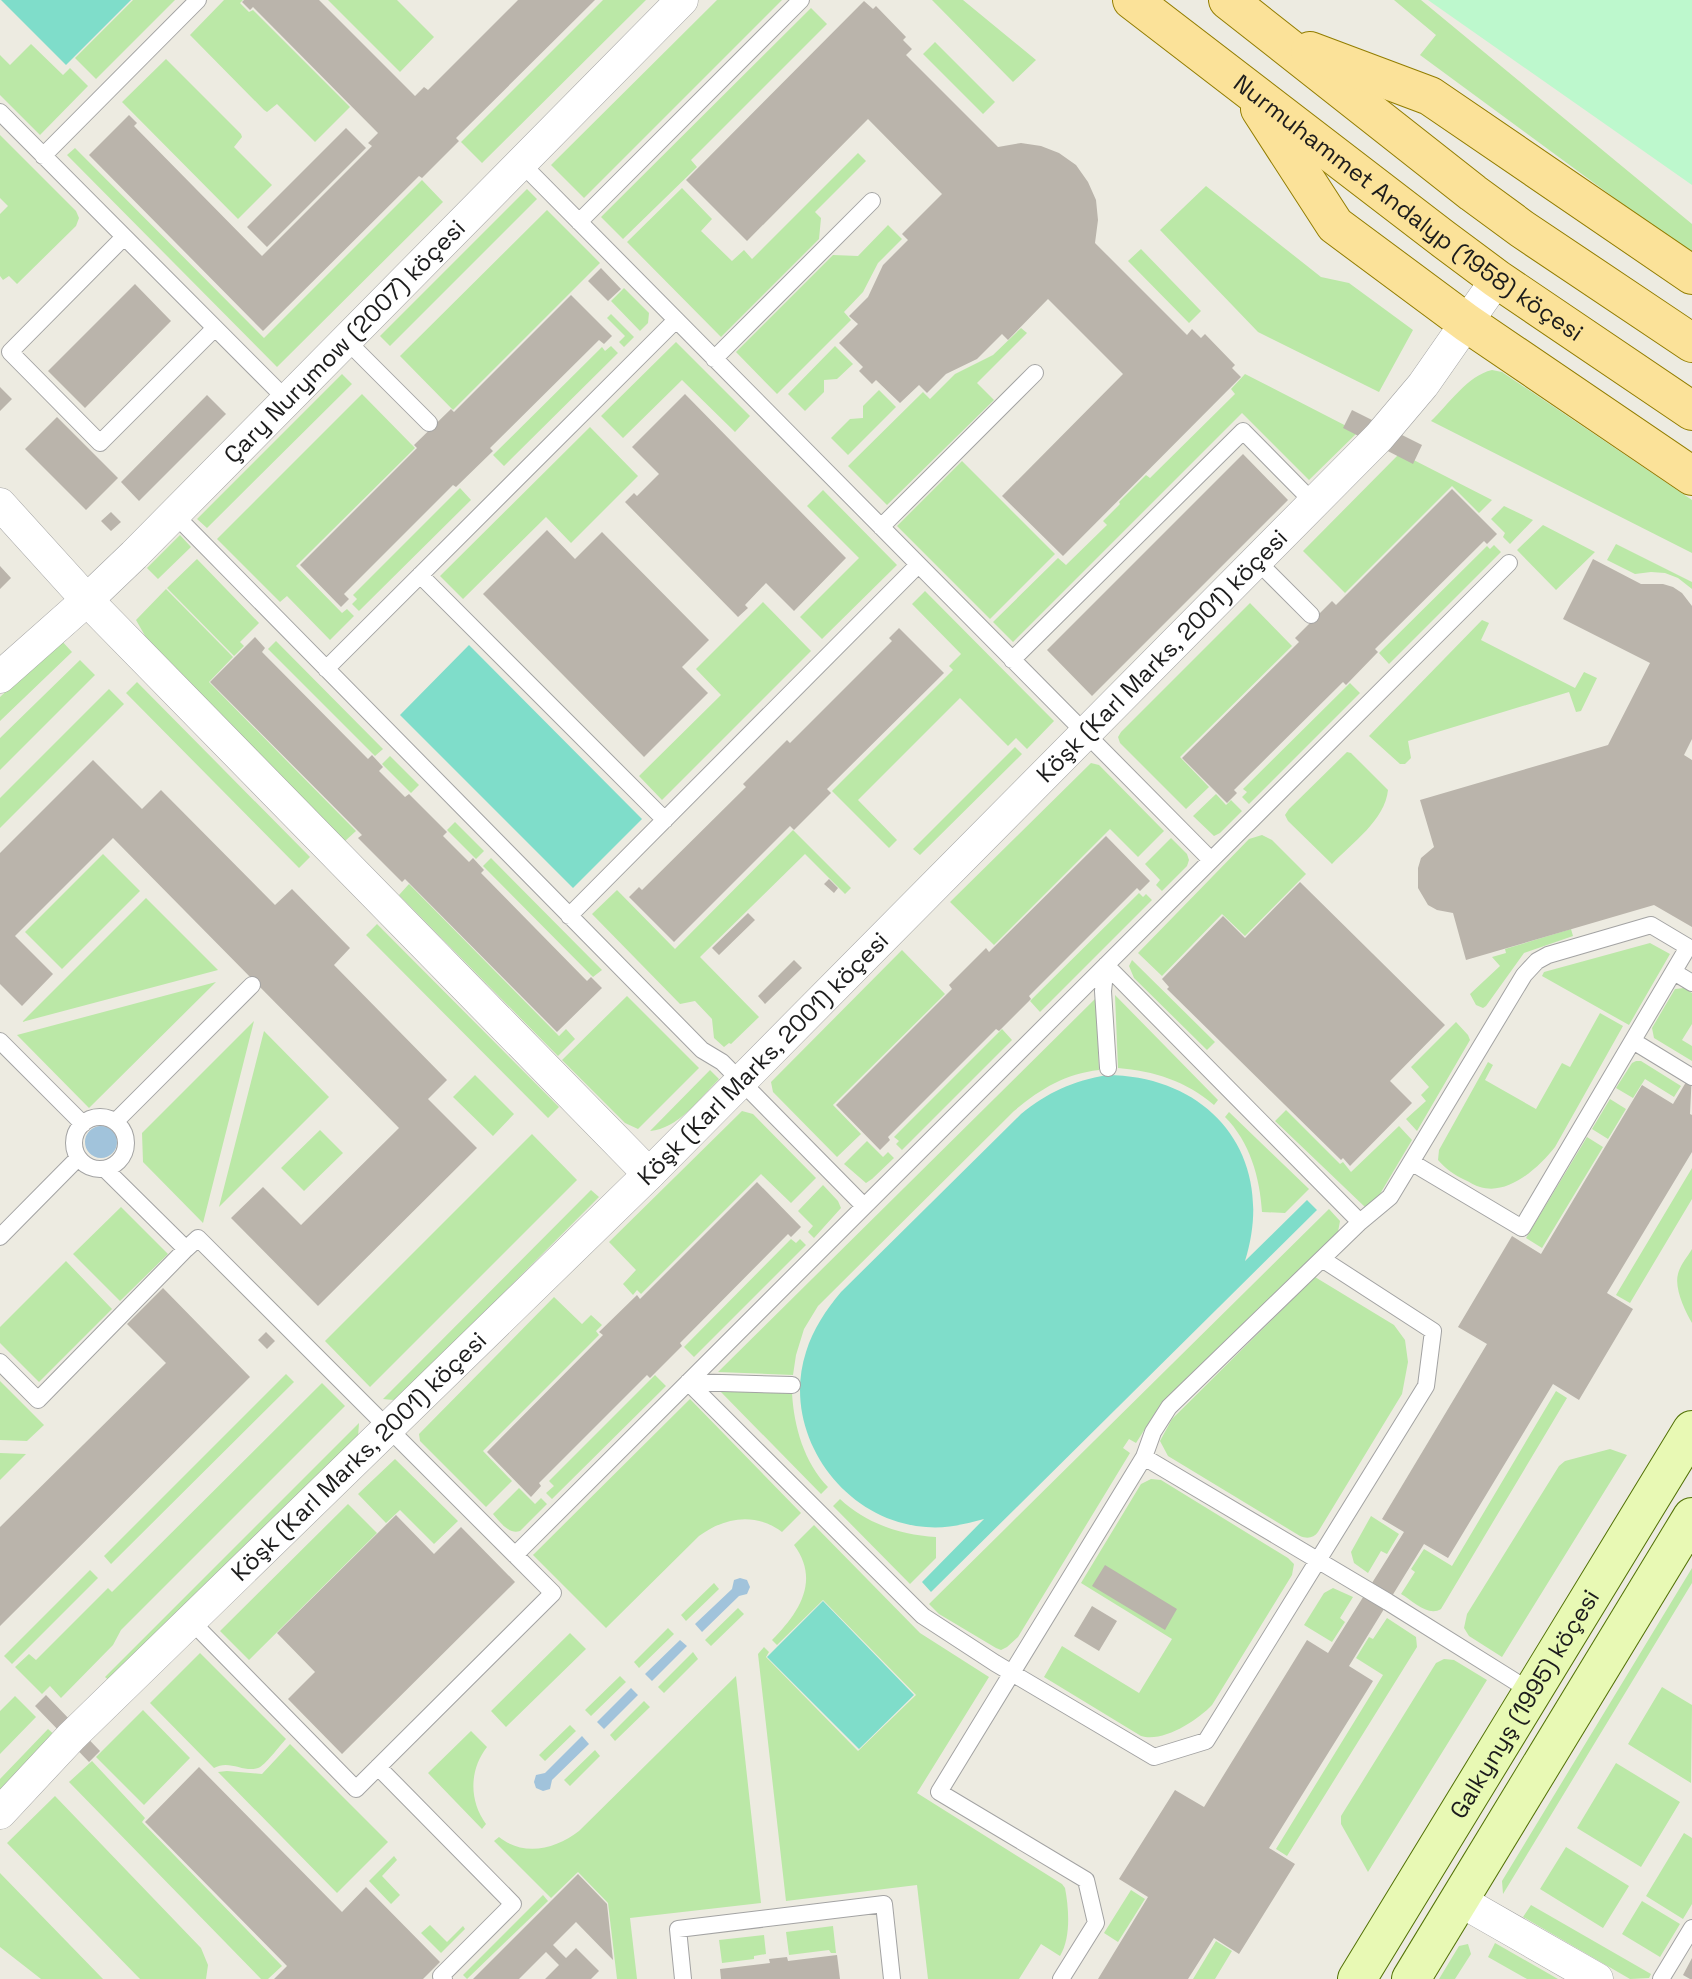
<svg xmlns="http://www.w3.org/2000/svg" width="1692" height="1979" font-family="'Space Grotesk',sans-serif">
<rect width="100%" height="100%" fill="#edebe1"/>
<!-- grass -->
<path fill="#bbe8a7" d="M133,0H175L96,79L75,58Z
M224,0H243L240,3L249,12L253,10L350,107L315,142L277,104L267,112L264,110L190,35Z
M328,0H397L434,37L400,72Z
M603,0H646L482,163L461,142Z
M717,0H782L584,198L551,165Z
M932,0H963L1036,60L1013,82Z
M1394,0H1421L1692,224V255L1420,55L1436,35Z
M811,8L827,24L691,160L697,167L623,239L601,217Z
M935,42L995,102L983,114L923,54Z
M31,44L63,75L70,68L88,86L40,135L0,95V55L10,65Z
M166,59L241,134L242,137L234,147L272,185L238,219L122,102Z
M0,135L76,211L79,218L76,226L17,284L9,276L3,280L0,276V214L8,206L0,198Z
M75,148L264,338L422,180L443,202L277,367L67,155Z
M858,153L866,161L815,212L821,218L819,239L721,337L627,242L682,188L712,219L701,231L732,261L744,250L752,259Z
M1206,186L1321,277L1349,283L1413,330L1379,392L1258,332L1160,230Z
M527,189L537,199L390,346L380,336Z
M547,210L600,263L453,410L400,356Z
M888,225L902,239L878,263L863,292L844,312L851,320L777,394L736,352L833,255L858,256Z
M1141,249L1201,311L1189,323L1128,261Z
M624,288L649,313L648,323L640,331L611,301Z
M611,314L634,337L624,347L619,342L625,336L607,318Z
M1021,328L1027,333L977,383L994,400L887,505L848,466L923,392L930,399L955,374L993,355Z
M676,342L750,416L735,432L682,380L623,438L601,416Z
M611,346L618,353L504,466L493,455L602,347L605,351Z
M835,346L853,364L837,379L824,380V392L805,411L788,394Z
M1492,370L1502,372L1692,500V553L1431,421C1449,404 1467,376 1492,370Z
M342,374L352,384L207,528L197,519Z
M1245,374L1358,432L1309,480L1242,413L1013,642L993,622L1058,558L1066,565L1107,525L1103,521L1120,504L1119,502L1146,475L1150,478L1235,394L1231,389Z
M879,390L896,407L848,455L831,438L850,419L863,418V406Z
M362,394L415,448L296,566L342,613L347,609L354,616L330,640L287,596L280,602L217,539Z
M590,427L638,476L571,543L546,517L463,599L440,576Z
M1400,453L1492,500L1479,513L1452,486L1345,593L1303,551Z
M962,461L1055,554L990,619L897,526Z
M460,488L471,500L359,611L352,604L357,599L353,595Z
M823,490L897,565L822,639L800,617L859,558L807,506Z
M1504,506L1533,520L1510,544L1503,537L1505,533L1491,519Z
M1543,525L1595,552L1556,590L1517,550Z
M180,535L191,547L158,579L147,568Z
M1616,544L1692,582V589L1678,578L1665,573L1651,572L1635,574L1607,560Z
M1494,545L1501,552L1389,664L1379,653L1487,546L1490,549Z
M197,559L259,623L240,642L244,646L234,656L167,588Z
M166,589L233,657L209,682L356,831L345,841L148,641L136,620Z
M925,591L1054,721L1027,749L1016,738L1008,746L960,698L858,800L897,840L889,848L832,791L953,670L949,666L961,654L912,604Z
M763,602L811,651L662,800L639,776L721,695L696,669Z
M1250,603L1292,646L1180,757L1209,787L1186,809L1120,743L1118,737L1121,732Z
M1482,620L1489,623L1481,640L1575,688L1584,672L1597,678L1581,711L1576,712L1569,692L1408,741L1411,758L1405,764H1400L1369,736Z
M60,639L72,652L0,721V697Z
M276,641L383,749L375,756L268,649Z
M80,660L95,675L0,770V738Z
M137,682L310,857L299,868L126,693Z
M1350,683L1360,693L1249,804L1242,797L1247,792L1243,789Z
M109,689L124,704L0,828V798Z
M1015,747L1022,754L920,855L913,849Z
M1347,752L1351,753L1388,790C1385,820 1352,843 1332,864L1288,821L1285,815L1289,809Z
M390,756L419,785L411,793L382,764Z
M1091,763L1099,765L1164,831L1138,857L1110,829L994,945L950,902Z
M1216,794L1226,805L1231,800L1242,811L1220,833L1214,836L1193,816Z
M455,822L484,851L476,859L447,830Z
M793,830L851,888L845,894L805,854L700,957L759,1017L731,1044L729,1043L724,1047L714,1038L712,1019L695,1001L680,1004L592,914L617,890L675,949Z
M1262,835L1272,840L1306,874L1245,936L1222,914L1162,976L1138,953L1249,839Z
M1171,838L1187,854L1189,860L1187,866L1162,891L1156,885L1160,880L1145,864Z
M103,854L140,891L62,969L25,932Z
M491,858L602,970L593,977L483,866Z
M409,884L559,1036L566,1029L575,1039L558,1056L399,895Z
M1139,893L1143,897L1146,894L1152,900L1040,1012L1030,1001Z
M146,898L218,970L22,1022Z
M377,924L559,1107L548,1118L366,935Z
M1571,929L1573,936L1524,953L1486,1006L1483,1008L1476,1005L1470,994L1500,966L1492,957L1506,953L1505,949Z
M1650,943L1670,954L1629,1025L1542,976L1544,972Z
M902,950L945,994L833,1105L861,1134L837,1157L773,1092L771,1082Z
M1132,960L1215,1042L1207,1050L1134,978L1129,966Z
M216,982L89,1108L17,1035Z
M1684,988L1692,993V1024L1682,1040L1692,1046V1061L1654,1038L1652,1028L1675,989Z
M1115,995L1218,1100L1214,1105C1186,1081 1154,1071 1118,1068Z
M627,996L699,1068L638,1129L625,1123L562,1060Z
M1096,998L1099,1070C1065,1074 1040,1089 1014,1111L818,1306L804,1329L796,1355L793,1375L718,1372Z
M1600,1013L1623,1026L1555,1147C1539,1167 1509,1196 1480,1187C1475,1186 1470,1182 1465,1180C1454,1175 1446,1169 1438,1160L1439,1150L1488,1062L1493,1065L1485,1080L1536,1109L1562,1063L1570,1067Z
M254,1021L203,1223L143,1162L142,1133Z
M1456,1022L1468,1035L1470,1040L1417,1131L1406,1119L1426,1101L1421,1095L1429,1087L1411,1067Z
M1002,1029L1012,1040L902,1150L896,1144L899,1141L894,1137Z
M264,1031L329,1097L219,1207Z
M1636,1061H1641L1681,1086L1674,1097L1645,1079L1633,1098L1616,1088L1632,1063Z
M710,1070L719,1079C700,1098 678,1129 650,1131Z
M475,1075L514,1114L493,1136L453,1097Z
M1610,1099L1626,1109L1608,1139L1592,1129Z
M1286,1110L1340,1164L1343,1162L1351,1172L1399,1126L1412,1140L1374,1204L1366,1208L1275,1121Z
M742,1111L753,1114L816,1178L791,1203L761,1174L641,1294L637,1290L633,1295L623,1284L636,1270L609,1242Z
M1229,1112L1309,1189L1285,1213L1262,1212C1260,1178 1250,1142 1225,1117Z
M320,1130L343,1153L304,1191L281,1168Z
M532,1134L577,1180L370,1387L325,1341Z
M1587,1137L1603,1147L1542,1248L1526,1238Z
M867,1141L883,1157L888,1152L894,1158L872,1179L866,1183L844,1164Z
M1692,1168V1199L1630,1303L1616,1295Z
M823,1185L838,1201L841,1208L814,1238L808,1232L813,1226L798,1211Z
M591,1190L599,1197L400,1397L393,1400L383,1399Z
M121,1207L168,1254L120,1301L73,1254Z
M1329,1209L1340,1221L1338,1232L1155,1413L1136,1443L1129,1439L1123,1448L1130,1453L1018,1637L1007,1647L1001,1650L996,1648L939,1614L929,1604Z
M791,1239L796,1243L800,1239L806,1245L694,1357L684,1347Z
M1692,1249V1323C1685,1311 1674,1288 1678,1274C1680,1265 1688,1256 1692,1249Z
M66,1261L112,1309L39,1382L0,1343V1327Z
M1315,1277L1394,1325L1405,1340L1408,1362L1402,1394L1318,1532C1314,1538 1307,1539 1300,1536L1168,1456L1160,1441L1172,1419Z
M554,1297L582,1324L591,1315L602,1325L596,1331L599,1335L483,1451L512,1481L486,1507L420,1441L419,1434Z
M286,1374L294,1382L111,1564L104,1556Z
M655,1375L666,1386L552,1499L546,1493L554,1486L549,1481Z
M0,1381L44,1425L27,1441L0,1440Z
M322,1383L345,1406L121,1630L113,1645L61,1698L50,1686L42,1694L15,1667L29,1654L36,1660L108,1588L112,1592Z
M719,1390L792,1393C794,1427 804,1462 828,1487L821,1494Z
M1556,1391L1567,1398L1441,1609C1428,1617 1413,1601 1401,1594L1415,1572L1411,1569L1424,1549L1452,1566Z
M690,1399L801,1513L782,1532C755,1512 725,1517 699,1536L606,1628L533,1555Z
M359,1423L358,1437L113,1684L105,1677Z
M1610,1449L1627,1455L1502,1657L1469,1636L1464,1628L1467,1614L1559,1466L1565,1461Z
M0,1453L26,1454L0,1480Z
M395,1459L458,1521L434,1544L400,1510L386,1523L358,1494Z
M1151,1479L1161,1480L1288,1558L1294,1564L1292,1575L1212,1705C1198,1720 1163,1743 1141,1736L1044,1677L1062,1646L1139,1693L1172,1639L1081,1583L1141,1484Z
M519,1488L535,1504L541,1498L547,1504L520,1531C509,1535 500,1522 493,1514Z
M840,1499C867,1524 901,1535 936,1537V1558L910,1584L833,1506Z
M348,1504L377,1533L249,1660L220,1631Z
M1371,1516L1399,1534L1387,1554L1381,1551L1368,1573L1354,1563L1351,1552Z
M814,1525L920,1633L989,1677L917,1793L1062,1884L1065,1888C1069,1909 1071,1938 1060,1956L1041,1944L1019,1979H928L917,1885L786,1901L758,1654L764,1647L769,1652L766,1657L858,1751L916,1695L823,1600L777,1645L772,1640C798,1614 821,1581 794,1545Z
M1692,1568V1583L1503,1894L1502,1881Z
M90,1570L98,1578L12,1664L4,1656Z
M714,1583L719,1589L686,1621L681,1615Z
M1333,1588L1353,1597L1340,1618L1345,1622L1332,1642L1304,1625L1324,1593Z
M738,1608L744,1614L711,1646L705,1640Z
M1387,1618L1416,1637L1417,1647L1287,1856L1276,1849L1383,1675L1356,1658L1369,1637L1373,1639Z
M668,1628L674,1634L639,1668L634,1662Z
M570,1633L586,1649L506,1727L491,1711Z
M693,1652L698,1659L664,1693L658,1687Z
M200,1653L286,1739C280,1745 265,1766 258,1768C244,1773 229,1759 214,1768L150,1703Z
M1444,1659L1454,1660L1487,1680L1368,1872L1341,1824V1816L1436,1663Z
M620,1676L626,1682L591,1716L585,1710Z
M736,1676L761,1903L630,1918L637,1979H617L608,1903L578,1872L551,1898L494,1841L499,1837C524,1857 556,1849 579,1831Z
M1662,1687L1692,1705L1691,1783L1628,1744Z
M15,1696L36,1717L0,1754V1711Z
M644,1701L650,1707L615,1741L610,1735Z
M143,1710L190,1758L144,1805L96,1757Z
M570,1725L576,1731L545,1761L539,1755Z
M48,1729L56,1736L0,1793V1779Z
M471,1731L487,1747C469,1770 469,1801 486,1824L482,1829L428,1773Z
M290,1744L388,1842L337,1893L218,1772L227,1771L262,1774Z
M595,1750L600,1756L570,1786L564,1780Z
M92,1761L145,1818L142,1822L282,1966L268,1979H261L69,1782Z
M1616,1763L1680,1802L1641,1867L1577,1828Z
M55,1796L201,1948L208,1965L206,1979H140L7,1843Z
M1684,1833L1692,1838V1904L1683,1919L1646,1896Z
M1566,1847L1629,1886L1603,1928L1540,1889Z
M394,1856L397,1860L382,1876L400,1895L391,1904L369,1881Z
M0,1873L103,1979H41L0,1947Z
M1131,1890L1145,1899L1118,1942L1104,1933Z
M543,1895L548,1901L467,1979L463,1975Z
M1642,1901L1680,1924L1660,1957L1622,1934Z
M1531,1905L1651,1974L1649,1978L1630,1979L1523,1917Z
M430,1925L447,1942L463,1926L465,1929L441,1953L421,1933Z
M833,1926L836,1953H831L829,1950L789,1955L786,1932Z
M764,1935L766,1954L754,1956V1959L722,1963L719,1940Z
M1216,1941L1232,1951L1215,1979H1193Z
M1495,1943L1558,1979H1527L1488,1957Z
M1468,1944L1471,1954L1455,1979H1439L1459,1946Z"/>
<!-- park -->
<path fill="#bdf8cd" d="M1428,0H1692V185Z"/>
<!-- pitch -->
<path fill="#7fddca" d="M1,0H131L66,65Z
M469,645L642,819L573,888L400,715Z
M1107,1075C1213,1076 1277,1159 1245,1261L1307,1200L1317,1210L931,1592L922,1582L984,1519C965,1524 946,1529 926,1527C842,1521 780,1432 806,1352C813,1329 826,1310 841,1292L1021,1114C1048,1092 1073,1081 1107,1075Z
M823,1601L914,1695L859,1749L767,1657Z"/>
<!-- water -->
<path fill="#a1c3db" d="M85 1142a16 16 0 1 1 32 0a16 16 0 1 1-32 0Z
M740,1578L747,1580L750,1587L747,1594L739,1596L702,1632L695,1624L732,1589L734,1580Z
M680,1640L687,1646L652,1681L645,1674Z
M631,1688L638,1695L604,1729L597,1722Z
M582,1736L589,1744L552,1780L550,1789L543,1791L536,1788L534,1782L536,1775L545,1773Z"/>
<!-- building -->
<path fill="#bab4ab" d="M244,0H319L415,96L424,87L428,90L518,0H595L456,138L459,141L422,178L419,176L263,331L89,155L129,115L137,123L134,126L262,256L372,146L368,143L378,133L253,7L250,10L242,2Z
M864,1L873,9L876,6L906,37L903,40L912,49L906,55L998,147L1021,143L1041,146L1059,153L1076,165L1088,182L1096,200L1098,220L1095,243L1187,335L1192,329L1201,338L1205,334L1235,365L1232,368L1241,377L1063,556L1002,496L1123,374L1048,299L1008,340L1002,334L977,359L946,374L927,393L919,385L900,403L876,380L872,384L859,371L863,367L839,343L858,324L849,316L868,297L883,265L908,240L902,234L942,194L868,119L747,241L686,180Z
M346,128L366,148L267,247L247,227Z
M601,268L621,289L608,301L588,281Z
M135,284L171,321L85,408L48,371Z
M571,295L612,336L604,344L599,340L490,448L493,451L456,487L453,485L344,594L349,599L341,607L300,565L417,448L414,445L451,409L454,412Z
M0,387L12,399L0,411Z
M685,394L846,558L794,611L766,583L745,605L748,608L738,617L625,502L634,493L637,496L659,474L632,447Z
M207,395L226,414L139,501L121,482Z
M1352,410L1422,445L1413,464L1343,428Z
M57,417L118,478L86,510L25,449Z
M1243,454L1288,500L1092,696L1047,650Z
M1452,489L1497,534L1487,544L1484,541L1375,649L1378,652L1346,685L1343,682L1234,790L1237,793L1227,803L1182,758L1299,642L1295,638L1332,601L1336,605Z
M111,512L121,522L111,531L101,521Z
M547,530L575,559L602,532L709,640L682,667L708,693L644,757L483,594Z
M1593,559L1641,584H1663L1673,587L1682,593L1692,606V739L1684,755L1692,760V927L1654,905L1466,960L1453,913L1437,910L1428,905L1418,888V868L1421,858L1434,847L1420,800L1608,745L1650,663L1563,619Z
M0,566L11,578L0,589Z
M899,628L944,673L827,789L831,793L794,830L790,826L674,942L629,897L639,887L642,890L746,787L743,784L787,740L790,743L892,641L889,638Z
M255,637L265,648L262,652L368,759L372,755L383,767L379,771L405,797L409,794L447,832L443,836L469,862L473,858L484,870L481,873L587,981L591,977L602,988L557,1032L405,879L402,882L358,838L362,835L210,682Z
M93,760L142,809L161,790L275,905L292,889L350,948L334,965L447,1080L428,1099L477,1148L318,1306L231,1218L263,1187L301,1225L399,1128L113,838L15,936L53,974L22,1006L0,984V853Z
M1106,836L1150,881L1140,891L1137,888L1029,996L1031,999L999,1031L996,1029L888,1137L890,1140L880,1150L836,1105L952,989L949,985L986,948L989,952Z
M829,879L838,888L834,893L824,884Z
M1300,882L1445,1025L1390,1081L1412,1103L1350,1166L1343,1158L1341,1160L1167,989L1169,987L1162,979L1223,916L1245,938Z
M748,913L755,920L719,955L712,948Z
M794,960L802,968L765,1004L758,996Z
M1692,1072L1690,1114L1692,1115V1152L1607,1293L1633,1309L1579,1400L1553,1384L1448,1558L1424,1544L1349,1666L1373,1681L1269,1848L1295,1864L1239,1954L1214,1938L1188,1979H1098L1148,1897L1119,1879L1175,1790L1204,1807L1307,1640L1328,1653L1404,1532L1382,1519L1487,1344L1458,1327L1512,1236L1541,1254L1642,1085L1673,1104Z
M757,1182L801,1227L791,1237L788,1234L680,1343L682,1346L650,1378L647,1375L539,1483L541,1486L531,1497L487,1452L603,1335L599,1332L637,1295L640,1299Z
M163,1288L250,1377L0,1626V1527L166,1363L127,1324Z
M266,1332L275,1341L267,1349L258,1340Z
M396,1515L434,1554L461,1527L515,1582L342,1754L288,1699L315,1672L277,1633Z
M1105,1565L1177,1609L1165,1630L1092,1586Z
M1092,1606L1117,1621L1099,1651L1074,1636Z
M46,1695L100,1751L89,1762L35,1706Z
M199,1767L342,1912L366,1887L440,1962L423,1979H274L287,1966L145,1822Z
M578,1874L607,1904L613,1960L576,1922L553,1945L566,1958L576,1948L599,1971L591,1979H545L559,1965L546,1952L519,1979H473Z
M837,1955L840,1979H721L720,1969L770,1963L769,1959L787,1957L788,1961Z
M1692,1958V1979H1690L1683,1975Z"/>
<g fill="none" stroke-linecap="round" stroke-linejoin="round">
<defs>
<path id="service" d="M0,112L287,400
M43,156L198,0
M521,163L1211,860
M579,222L801,0
M124,237L10,352L100,443L215,328
M346,340L429,423
M714,359L872,201
M174,514L702,1050L722,1062L864,1206
M881,527L1035,373
M1257,561L1311,615
M420,575L665,820
M1012,660L1243,431L1314,503
M326,669L676,320
M569,916L918,565
M1106,965L1360,1222L1390,1197L1524,975L1537,961L1548,955L1651,925L1688,947L1522,1228L1411,1162
M1106,965L1103,991L1108,1068
M1674,972L1692,983
M0,1041L83,1124
M1633,1041L1692,1077
M74 1143a26 26 0 1 1 52 0a26 26 0 1 1-52 0Z
M117,1120L252,985
M105,1169L186,1249L198,1238L553,1593L356,1789L190,1620
M0,1237L78,1158
M0,1362L38,1400L186,1249
M688,1382L923,1616L995,1663L1154,1757L1206,1741L1426,1386L1433,1331L1322,1259
M688,1382L792,1385
M1144,1457L1388,1602L1532,1692
M515,1555L1509,563
M378,1767L513,1904L441,1976L444,1979
M683,1979L678,1929L884,1904L892,1979
M1061,1979L1096,1923L1086,1880L939,1792L1144,1457L1153,1432L1169,1407L1360,1222
M1661,1979L1692,1928"/>
<g id="minor">
<path d="M0,504L87,600L649,1174"/>
<path id="s1" d="M0,677L87,600L134,555L682,0"/>
<path id="s2" d="M0,1813L71,1737L649,1174L1379,437L1423,385L1497,279"/>
<path d="M1459,1900L1597,1979"/>
</g>
<g id="secondary">
<path id="s3" d="M1357,1979L1692,1430"/>
<path d="M1411,1979L1692,1517"/>
</g>
<g id="primary">
<path id="s4" d="M1132,0L1442,238L1497,279L1692,411"/>
<path d="M1228,0L1473,193L1522,229L1692,343"/>
<path d="M1310,51L1430,96L1692,275"/>
<path d="M1260,109L1335,225L1467,323L1692,476"/>
</g>
</defs>
<!-- service casing -->
<use href="#service" stroke="#a3a3a3" stroke-width="18"/>
<!-- minor casing -->
<use href="#minor" stroke="#a3a3a3" stroke-width="33"/>
<!-- secondary casing -->
<use href="#secondary" stroke="#517005" stroke-width="40"/>
<!-- primary casing -->
<use href="#primary" stroke="#927d01" stroke-width="40"/>
<!-- service -->
<use href="#service" stroke="#fff" stroke-width="16"/>
<!-- minor -->
<use href="#minor" stroke="#fff" stroke-width="32"/>
<!-- secondary -->
<use href="#secondary" stroke="#e8f9b4" stroke-width="38"/>
<!-- primary -->
<use href="#primary" stroke="#fbe299" stroke-width="38"/>
</g>
<g text-anchor="middle" stroke-width="7" stroke-linejoin="round" paint-order="stroke">
<!-- street labels -->
<g font-size="24" fill="#1c1c1c" stroke="#fff">
<text dy="8" stroke="none"><textPath href="#s4" startOffset="346">Nurmuhammet Andalyp (1958) köçesi</textPath></text>
<text dy="8" stroke="none"><textPath href="#s1" startOffset="481">Çary Nurymow (2007) köçesi</textPath></text>
<text dy="8" stroke="none"><textPath href="#s2" startOffset="1640">Köşk (Karl Marks, 2001) köçesi</textPath></text>
<text dy="8" stroke="none"><textPath href="#s2" startOffset="1073">Köşk (Karl Marks, 2001) köçesi</textPath></text>
<text dy="8" stroke="none"><textPath href="#s2" startOffset="506">Köşk (Karl Marks, 2001) köçesi</textPath></text>
<text dy="8" stroke="none"><textPath href="#s3" startOffset="322">Galkynyş (1995) köçesi</textPath></text>
</g>
</g>
</svg>
